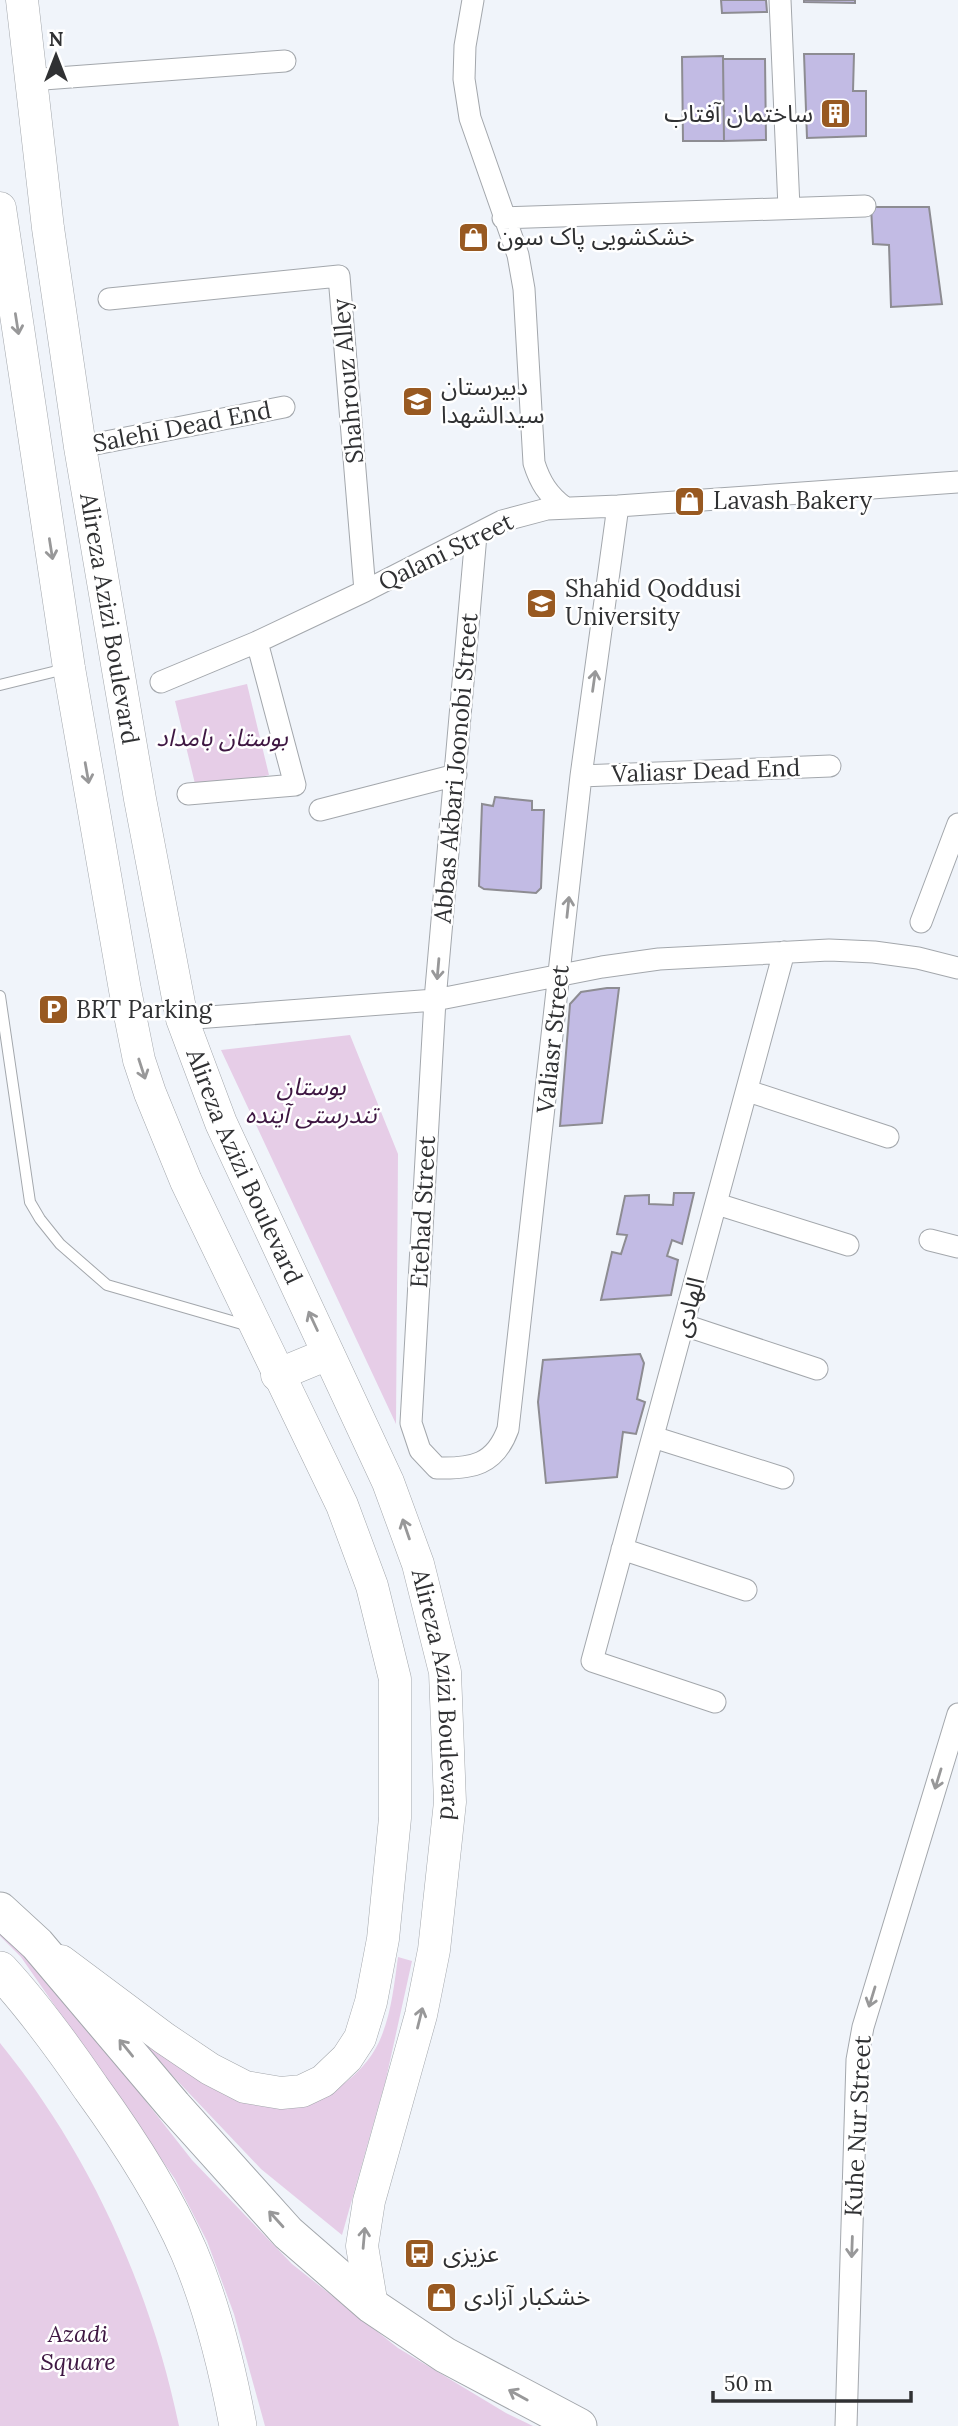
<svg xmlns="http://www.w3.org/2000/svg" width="958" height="2426" font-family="Lora,'Noto Sans Arabic',serif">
<rect width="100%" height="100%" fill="#f0f4fa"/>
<!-- green -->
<path fill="#e6cde7" d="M247,684L269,775L197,792L175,701Z
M350,1035L398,1154L396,1424L221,1050Z
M0,1928L38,1964L192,2160L292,2264L398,2348L506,2413L533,2426H265L234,2314L207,2241L175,2179L21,1957L0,1936Z
M398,1957L412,1961L386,2079L342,2235L261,2169L97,1996L262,2105C269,2106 277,2109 284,2108C322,2103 362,2078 379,2042C391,2016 394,1986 398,1957Z
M0,2043C90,2154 150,2287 179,2426H0Z"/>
<!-- building -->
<path fill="#c2bbe4" stroke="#8d8c92" stroke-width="2" d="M721,0H766L767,12L722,13Z
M804,0H855V3L804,2Z
M804,54H854L853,91H866V136L807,138Z
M723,56L724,141H683L682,57Z
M723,59H765L766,140L724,141Z
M871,207H929L942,304L891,307L889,245L873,244Z
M495,797L532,801V810H544L541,888L536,893L484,889L479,886L482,804L493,806Z
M607,988H619L602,1123L560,1126L570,1004L581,992Z
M674,1193H694L682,1244L672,1240L667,1256L678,1260L671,1295L601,1300L612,1252L621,1254L627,1235L617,1234L625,1196L649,1195V1204L673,1205Z
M640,1354L644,1363L637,1399L645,1402L636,1434L623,1432L617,1477L546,1483L538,1402L543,1360Z"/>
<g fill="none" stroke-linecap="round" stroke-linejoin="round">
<defs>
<path id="service" d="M0,685L65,669
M0,996L30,1202L40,1219L60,1244L107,1285L249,1326"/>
<path id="minor" d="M473,0L465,46L464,79L470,118L518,255L524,289L534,463C540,482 548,495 564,507
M780,0L789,208
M30,80L285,61
M503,218L865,206
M109,299L339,276L365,591
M80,447L284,407
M476,535L435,1000L411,1423L420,1450L437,1468C472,1469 495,1465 508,1429L581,776L618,506
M161,682L257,642L365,591L502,521L547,509L618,506L958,482
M581,776L830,766
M188,794L295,785L257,642
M320,810L456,775
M921,922L958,824
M182,1019L435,1000L602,967L659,959L829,950L874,952L918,958L958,968
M748,1091L888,1137
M717,1204L848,1245
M930,1240L958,1247
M684,1325L817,1369
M653,1437L783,1478
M622,1549L746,1590
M715,1702L592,1661L784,952
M846,2426L857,2060L863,2027L958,1714"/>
<g id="secondary">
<path id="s1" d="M22,0L48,228L80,447L140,799L182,1019L221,1123L388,1482L418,1564L445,1672L450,1802L434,1950L421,2015L369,2201L362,2246L372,2306"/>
<path d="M0,208L69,668L125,990L139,1060L150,1093L186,1181L342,1505L372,1586L395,1679V1818L383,1939L371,2002L360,2038L347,2058L323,2081L302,2091L281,2093L245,2087L210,2069L164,2038L61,1961"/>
<path d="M277,1375L328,1354"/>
</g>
<path id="primary" d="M0,1910L37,1944L174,2106L288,2233L372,2306L445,2355L579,2426"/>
<path id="trunk" d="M0,1970C34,2007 63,2047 91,2088C128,2139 164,2194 189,2252C213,2308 227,2367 238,2426"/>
</defs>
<!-- service casing -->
<use href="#service" stroke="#a3a7ac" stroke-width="12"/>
<!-- minor casing -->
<use href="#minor" stroke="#a3a7ac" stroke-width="23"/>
<!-- secondary casing -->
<use href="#secondary" stroke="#a3a7ac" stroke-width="33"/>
<!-- primary casing -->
<use href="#primary" stroke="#a3a7ac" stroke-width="37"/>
<!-- trunk casing -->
<use href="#trunk" stroke="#a3a7ac" stroke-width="38"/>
<!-- service -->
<use href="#service" stroke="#fff" stroke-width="10"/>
<!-- minor -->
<use href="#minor" stroke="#fff" stroke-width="21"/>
<!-- secondary -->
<use href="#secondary" stroke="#fff" stroke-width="32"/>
<!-- primary -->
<use href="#primary" stroke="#fff" stroke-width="35"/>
<!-- trunk -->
<use href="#trunk" stroke="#fff" stroke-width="37"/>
</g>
<!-- one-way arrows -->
<defs><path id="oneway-shaft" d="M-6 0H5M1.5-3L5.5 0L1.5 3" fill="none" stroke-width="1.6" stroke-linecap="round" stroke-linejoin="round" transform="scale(1.75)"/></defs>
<g stroke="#989899">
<use href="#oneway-shaft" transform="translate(17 324) rotate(81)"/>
<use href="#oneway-shaft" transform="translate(51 549) rotate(81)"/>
<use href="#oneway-shaft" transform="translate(594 681) rotate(-82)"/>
<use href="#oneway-shaft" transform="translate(87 773) rotate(80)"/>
<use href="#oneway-shaft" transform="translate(568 907) rotate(-84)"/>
<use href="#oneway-shaft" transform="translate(438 969) rotate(95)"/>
<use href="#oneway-shaft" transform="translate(142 1069) rotate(72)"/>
<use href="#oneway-shaft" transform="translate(313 1321) rotate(-115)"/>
<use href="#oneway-shaft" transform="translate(406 1529) rotate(-109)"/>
<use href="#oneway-shaft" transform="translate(938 1779) rotate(107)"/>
<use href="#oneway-shaft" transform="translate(872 1997) rotate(107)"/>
<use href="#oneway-shaft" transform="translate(420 2018) rotate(-76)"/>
<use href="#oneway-shaft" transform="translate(126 2048) rotate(-129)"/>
<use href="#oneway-shaft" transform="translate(276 2219) rotate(-132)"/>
<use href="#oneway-shaft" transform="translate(364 2238) rotate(-85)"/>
<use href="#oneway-shaft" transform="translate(852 2247) rotate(92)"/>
<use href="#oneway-shaft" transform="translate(518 2395) rotate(-151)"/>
</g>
<!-- icons -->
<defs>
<symbol id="building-square" viewBox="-11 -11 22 22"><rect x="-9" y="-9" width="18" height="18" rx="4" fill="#985921" stroke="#fff"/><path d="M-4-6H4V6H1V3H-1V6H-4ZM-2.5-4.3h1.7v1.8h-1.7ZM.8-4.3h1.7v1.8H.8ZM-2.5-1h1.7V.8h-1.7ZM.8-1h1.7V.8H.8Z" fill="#fff"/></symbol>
<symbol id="shop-square" viewBox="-11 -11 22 22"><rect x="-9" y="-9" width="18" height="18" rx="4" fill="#985921" stroke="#fff"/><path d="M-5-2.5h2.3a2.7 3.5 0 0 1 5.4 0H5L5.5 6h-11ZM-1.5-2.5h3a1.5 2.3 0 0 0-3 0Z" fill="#fff"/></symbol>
<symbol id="school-square" viewBox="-11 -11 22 22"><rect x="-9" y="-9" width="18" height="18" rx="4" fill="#985921" stroke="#fff"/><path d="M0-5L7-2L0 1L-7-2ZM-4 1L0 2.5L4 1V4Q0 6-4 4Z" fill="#fff"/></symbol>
<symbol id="university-square" viewBox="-11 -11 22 22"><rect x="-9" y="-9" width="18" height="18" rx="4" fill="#985921" stroke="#fff"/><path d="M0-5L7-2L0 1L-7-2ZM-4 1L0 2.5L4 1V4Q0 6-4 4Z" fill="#fff"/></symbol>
<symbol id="parking-square" viewBox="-11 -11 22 22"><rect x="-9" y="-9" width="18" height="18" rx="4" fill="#985921" stroke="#fff"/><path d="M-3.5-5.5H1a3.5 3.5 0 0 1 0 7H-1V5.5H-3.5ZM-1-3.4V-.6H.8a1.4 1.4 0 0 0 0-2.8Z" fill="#fff"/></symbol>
<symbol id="bus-square" viewBox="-11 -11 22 22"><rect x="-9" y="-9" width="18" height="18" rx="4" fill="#985921" stroke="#fff"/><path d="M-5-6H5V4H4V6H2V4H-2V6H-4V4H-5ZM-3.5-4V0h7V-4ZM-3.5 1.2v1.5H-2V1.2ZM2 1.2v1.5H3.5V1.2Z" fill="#fff"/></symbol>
</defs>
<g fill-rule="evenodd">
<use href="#building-square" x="818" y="96" width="35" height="35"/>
<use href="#shop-square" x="456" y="220" width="35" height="35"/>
<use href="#school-square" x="400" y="384" width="35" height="35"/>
<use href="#shop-square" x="672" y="484" width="35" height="35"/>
<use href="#university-square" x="524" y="586" width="35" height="35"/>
<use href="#parking-square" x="36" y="992" width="35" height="35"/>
<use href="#bus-square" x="402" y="2236" width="35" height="35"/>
<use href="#shop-square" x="424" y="2280" width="35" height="35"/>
</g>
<g text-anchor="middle" stroke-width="5" stroke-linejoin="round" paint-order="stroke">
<!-- poi labels -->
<g font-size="24" fill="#303133" stroke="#fff" text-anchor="start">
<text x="813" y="122" text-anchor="end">ساختمان آفتاب</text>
<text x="497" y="245">خشکشویی پاک سون</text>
<text x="441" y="395">دبيرستان<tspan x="441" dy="28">سیدالشهدا</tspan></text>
<text x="713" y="509">Lavash Bakery</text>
<text x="565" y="597">Shahid Qoddusi<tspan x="565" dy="28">University</tspan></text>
<text x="76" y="1018">BRT Parking</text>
<text x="443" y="2262">عزیزی</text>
<text x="464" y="2305">خشکبار آزادی</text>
</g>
<!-- street labels -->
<g font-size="24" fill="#303133" stroke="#fff">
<text transform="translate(348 381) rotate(-95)" y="8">Shahrouz Alley</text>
<text transform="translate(182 427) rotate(-11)" y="8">Salehi Dead End</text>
<text transform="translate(446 552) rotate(-26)" y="8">Qalani Street</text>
<text dy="8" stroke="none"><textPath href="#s1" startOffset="625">Alireza Azizi Boulevard</textPath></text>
<text transform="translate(456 768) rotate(-85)" y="8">Abbas Akbari Joonobi Street</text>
<text transform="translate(706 771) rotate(-2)" y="8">Valiasr Dead End</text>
<text transform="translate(553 1039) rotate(-84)" y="8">Valiasr Street</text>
<text dy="8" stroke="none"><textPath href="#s1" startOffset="1192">Alireza Azizi Boulevard</textPath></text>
<text transform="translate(423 1212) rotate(-87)" y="8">Etehad Street</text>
<text transform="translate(689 1307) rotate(-75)" y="8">الهادی</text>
<text dy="8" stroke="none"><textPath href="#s1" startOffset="1759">Alireza Azizi Boulevard</textPath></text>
<text transform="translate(858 2126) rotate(-87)" y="8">Kuhe Nur Street</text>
</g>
<!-- park labels -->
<g font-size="24" font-style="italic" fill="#3e1742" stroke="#fff">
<text x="222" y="746">بوستان بامداد</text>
<text x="311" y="1095">بوستان<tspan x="311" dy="28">تندرستی آینده</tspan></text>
<text x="78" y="2342">Azadi<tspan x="78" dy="28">Square</tspan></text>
</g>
</g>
<!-- north arrow -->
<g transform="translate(56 56)" stroke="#ffffff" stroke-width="5" paint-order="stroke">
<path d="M0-5L12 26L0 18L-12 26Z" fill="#303133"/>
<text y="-10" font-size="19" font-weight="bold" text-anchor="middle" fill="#303133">N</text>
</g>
<!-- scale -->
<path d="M713 2391v10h198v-10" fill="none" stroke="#303133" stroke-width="3.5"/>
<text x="724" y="2391" font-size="21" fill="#303133" stroke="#ffffff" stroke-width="5" paint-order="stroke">50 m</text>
</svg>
